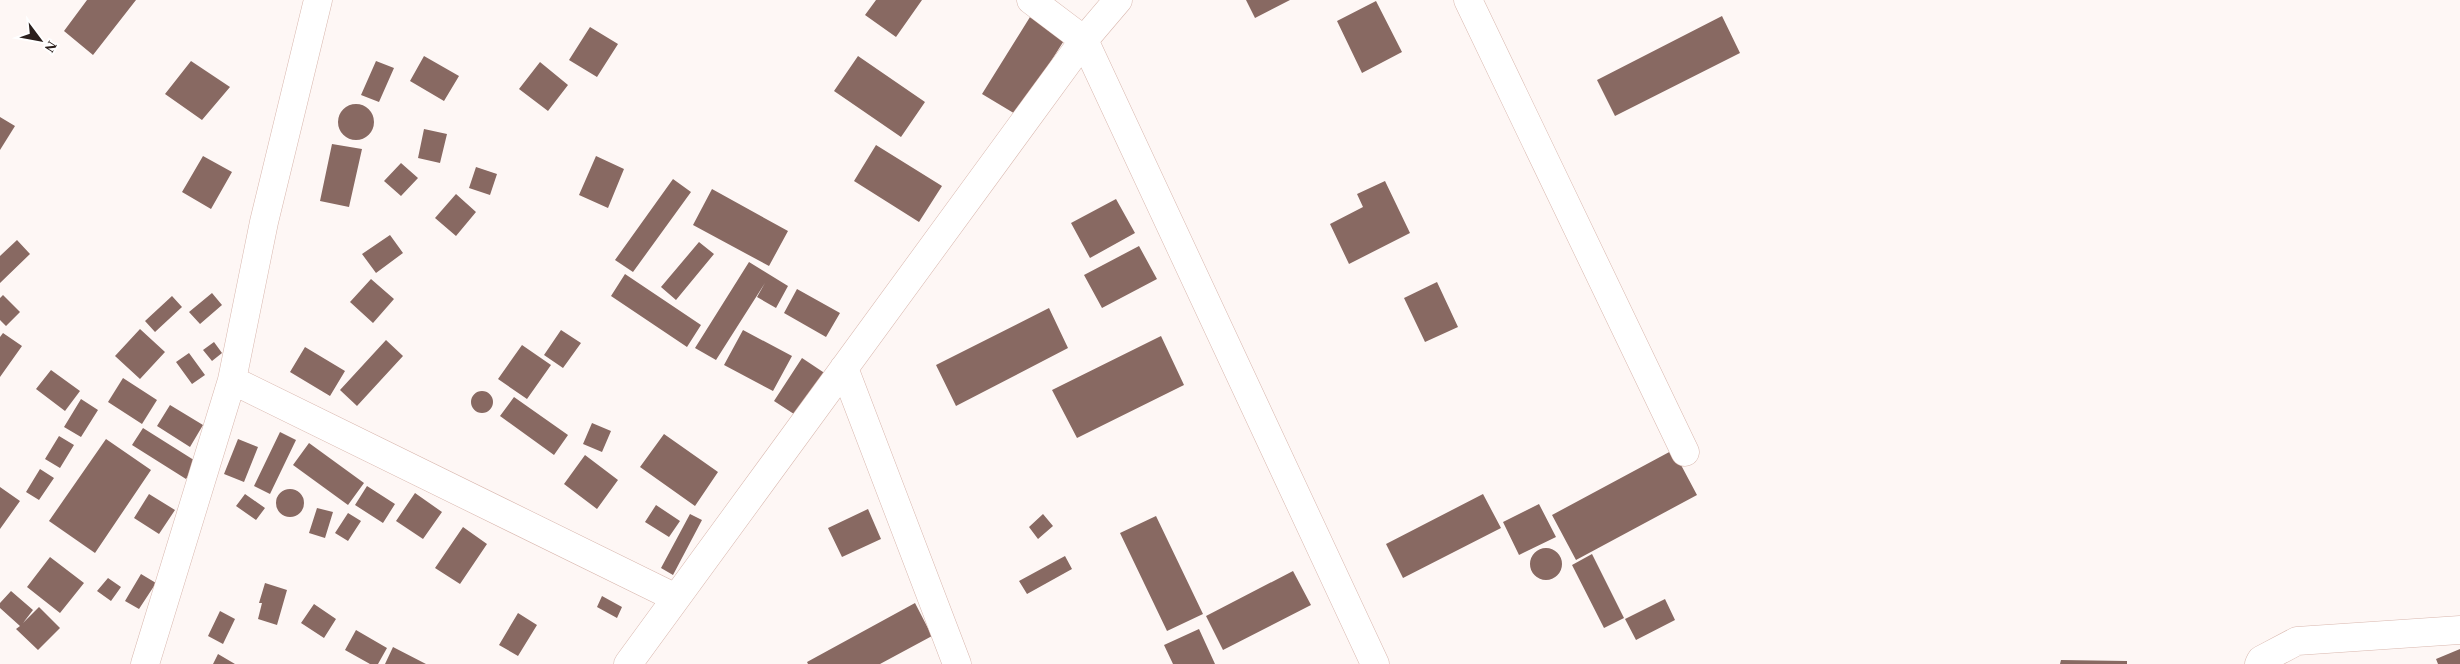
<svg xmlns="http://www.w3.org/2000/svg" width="2460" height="664" font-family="'Times New Roman',serif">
<rect width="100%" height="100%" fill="#fef7f5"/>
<!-- building -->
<path fill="#886962" d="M87,0H136L93,55L64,31Z
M876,0H922L896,37L865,15Z
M1246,0H1290L1255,18Z
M1376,1L1402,52L1362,73L1337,21Z
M1722,16L1740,53L1615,116L1597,80Z
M1030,17L1065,39L1017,115L982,94Z
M590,27L618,44L597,77L569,60Z
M424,56L459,76L444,101L410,81Z
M858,56L925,102L901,137L834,91Z
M191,61L230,87L202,120L165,94Z
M376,61L394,68L379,102L361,95Z
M540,62L568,85L548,111L519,89Z
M338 122a18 18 0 1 1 36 0a18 18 0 1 1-36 0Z
M0,117L15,126L0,150Z
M424,129L447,134L440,163L418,158Z
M332,144L362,149L349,207L320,201Z
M876,145L942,186L919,222L854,181Z
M203,156L232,172L211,209L182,192Z
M596,156L624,169L608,208L579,195Z
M401,163L418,178L401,196L384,181Z
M476,167L497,174L490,195L469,188Z
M673,179L691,192L633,272L615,260Z
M1385,181L1410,233L1349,264L1330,224L1363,207L1357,194Z
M712,189L788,231L769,266L693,225Z
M456,194L476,212L456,236L435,218Z
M1116,199L1135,233L1090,258L1071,223Z
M390,235L403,253L376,273L362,254Z
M17,240L30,254L0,283V256Z
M699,242L714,254L676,300L661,287Z
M1139,246L1157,279L1102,308L1084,275Z
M749,262L788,286L776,308L757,297L765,283L716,360L695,348Z
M625,274L701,325L687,347L611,296Z
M371,279L394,299L373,323L350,302Z
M1437,282L1458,327L1425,342L1404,298Z
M797,289L840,313L826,337L784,313Z
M212,293L222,305L200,324L189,312Z
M3,295L20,312L6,326L0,320V298Z
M172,296L182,307L155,332L145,321Z
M1049,308L1068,348L956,406L936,365Z
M140,329L165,352L140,379L115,356Z
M561,330L581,343L563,368L544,355Z
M743,330L792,356L773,391L724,365Z
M3,333L22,346L0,377V337Z
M1161,336L1184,385L1077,438L1052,390Z
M386,340L403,356L357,406L340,390Z
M214,342L222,353L212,361L203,350Z
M522,345L551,365L527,399L498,379Z
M305,347L345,371L330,396L290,372Z
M189,353L205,375L192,384L176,362Z
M802,358L826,374L797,416L774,401Z
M51,370L80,391L65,411L36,389Z
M123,378L157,400L142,424L108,402Z
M471 402a11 11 0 1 1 22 0a11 11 0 1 1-22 0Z
M514,397L568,435L554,455L500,416Z
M81,399L98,410L81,437L64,427Z
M170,405L203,425L190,447L157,426Z
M592,423L611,431L602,452L583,444Z
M143,428L197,462L186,479L132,445Z
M280,432L296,440L270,494L254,486Z
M664,434L718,472L695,506L640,467Z
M59,436L74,445L60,468L45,459Z
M106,439L151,470L95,553L49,521Z
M238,439L258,447L244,482L224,474Z
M309,443L364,483L348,505L293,465Z
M1673,450L1697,495L1576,560L1552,515Z
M585,455L618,480L597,509L564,484Z
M40,469L54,478L39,500L26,492Z
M367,486L395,504L383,523L355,505Z
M0,487L20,501L0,529Z
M276 503a14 14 0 1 1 28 0a14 14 0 1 1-28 0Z
M415,493L442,512L423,539L396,521Z
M149,494L175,510L159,534L134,518Z
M245,494L265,508L256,520L236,506Z
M1483,494L1501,528L1403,578L1386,544Z
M1539,504L1556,537L1519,555L1503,522Z
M656,505L680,521L669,537L645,522Z
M317,508L333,512L325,538L309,533Z
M868,509L881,539L842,557L828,528Z
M348,513L361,521L348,541L335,533Z
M690,514L702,520L673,575L661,568Z
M1043,514L1053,526L1038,539L1029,527Z
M1156,516L1203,614L1167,631L1120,533Z
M463,527L487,544L460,584L435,568Z
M1530 564a16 16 0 1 1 32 0a16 16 0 1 1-32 0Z
M1592,554L1624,618L1604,628L1572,565Z
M1065,556L1072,569L1027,594L1019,581Z
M50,557L84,583L60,613L27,587Z
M1293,571L1311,605L1223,650L1206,616Z
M141,574L156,583L139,609L125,601Z
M108,578L121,587L111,601L97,591Z
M265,583L287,590L277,625L258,619L262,603H259Z
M11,591L33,610L23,623L39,607L60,628L38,650L16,629L20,626L0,608V603Z
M602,596L622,607L617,618L597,607Z
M1665,599L1675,620L1636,640L1625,619Z
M915,603L932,636L880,664H808L807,662Z
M314,604L336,619L324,638L301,623Z
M220,611L235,619L223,644L208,636Z
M518,613L537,625L518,656L499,645Z
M1199,629L1215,664H1173L1164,645Z
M356,630L387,648L378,664H370L345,650Z
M393,647L426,664H385Z
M2460,649V664H2438L2436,659Z
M218,654L235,664H213Z
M2061,660L2127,661V664H2060Z"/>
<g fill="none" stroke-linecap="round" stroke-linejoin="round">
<defs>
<path id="minor" d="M1031,0L1084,40L1375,664
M1468,0L1685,452
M844,368L957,664
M232,380L676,598
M145,664L232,380L264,222L318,0
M628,664L1084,40L1118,0
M2259,664L2261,660L2297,641L2460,630"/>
</defs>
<!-- minor casing -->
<use href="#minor" stroke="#d9b7ae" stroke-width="29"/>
<!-- minor -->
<use href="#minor" stroke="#fff" stroke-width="28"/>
</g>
<!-- north arrow -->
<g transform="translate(40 40) rotate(122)" stroke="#ffffff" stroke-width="4" paint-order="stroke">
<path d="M0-4L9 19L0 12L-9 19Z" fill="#2b1f1c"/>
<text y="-8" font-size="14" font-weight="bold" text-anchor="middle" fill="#2b1f1c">N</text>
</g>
</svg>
